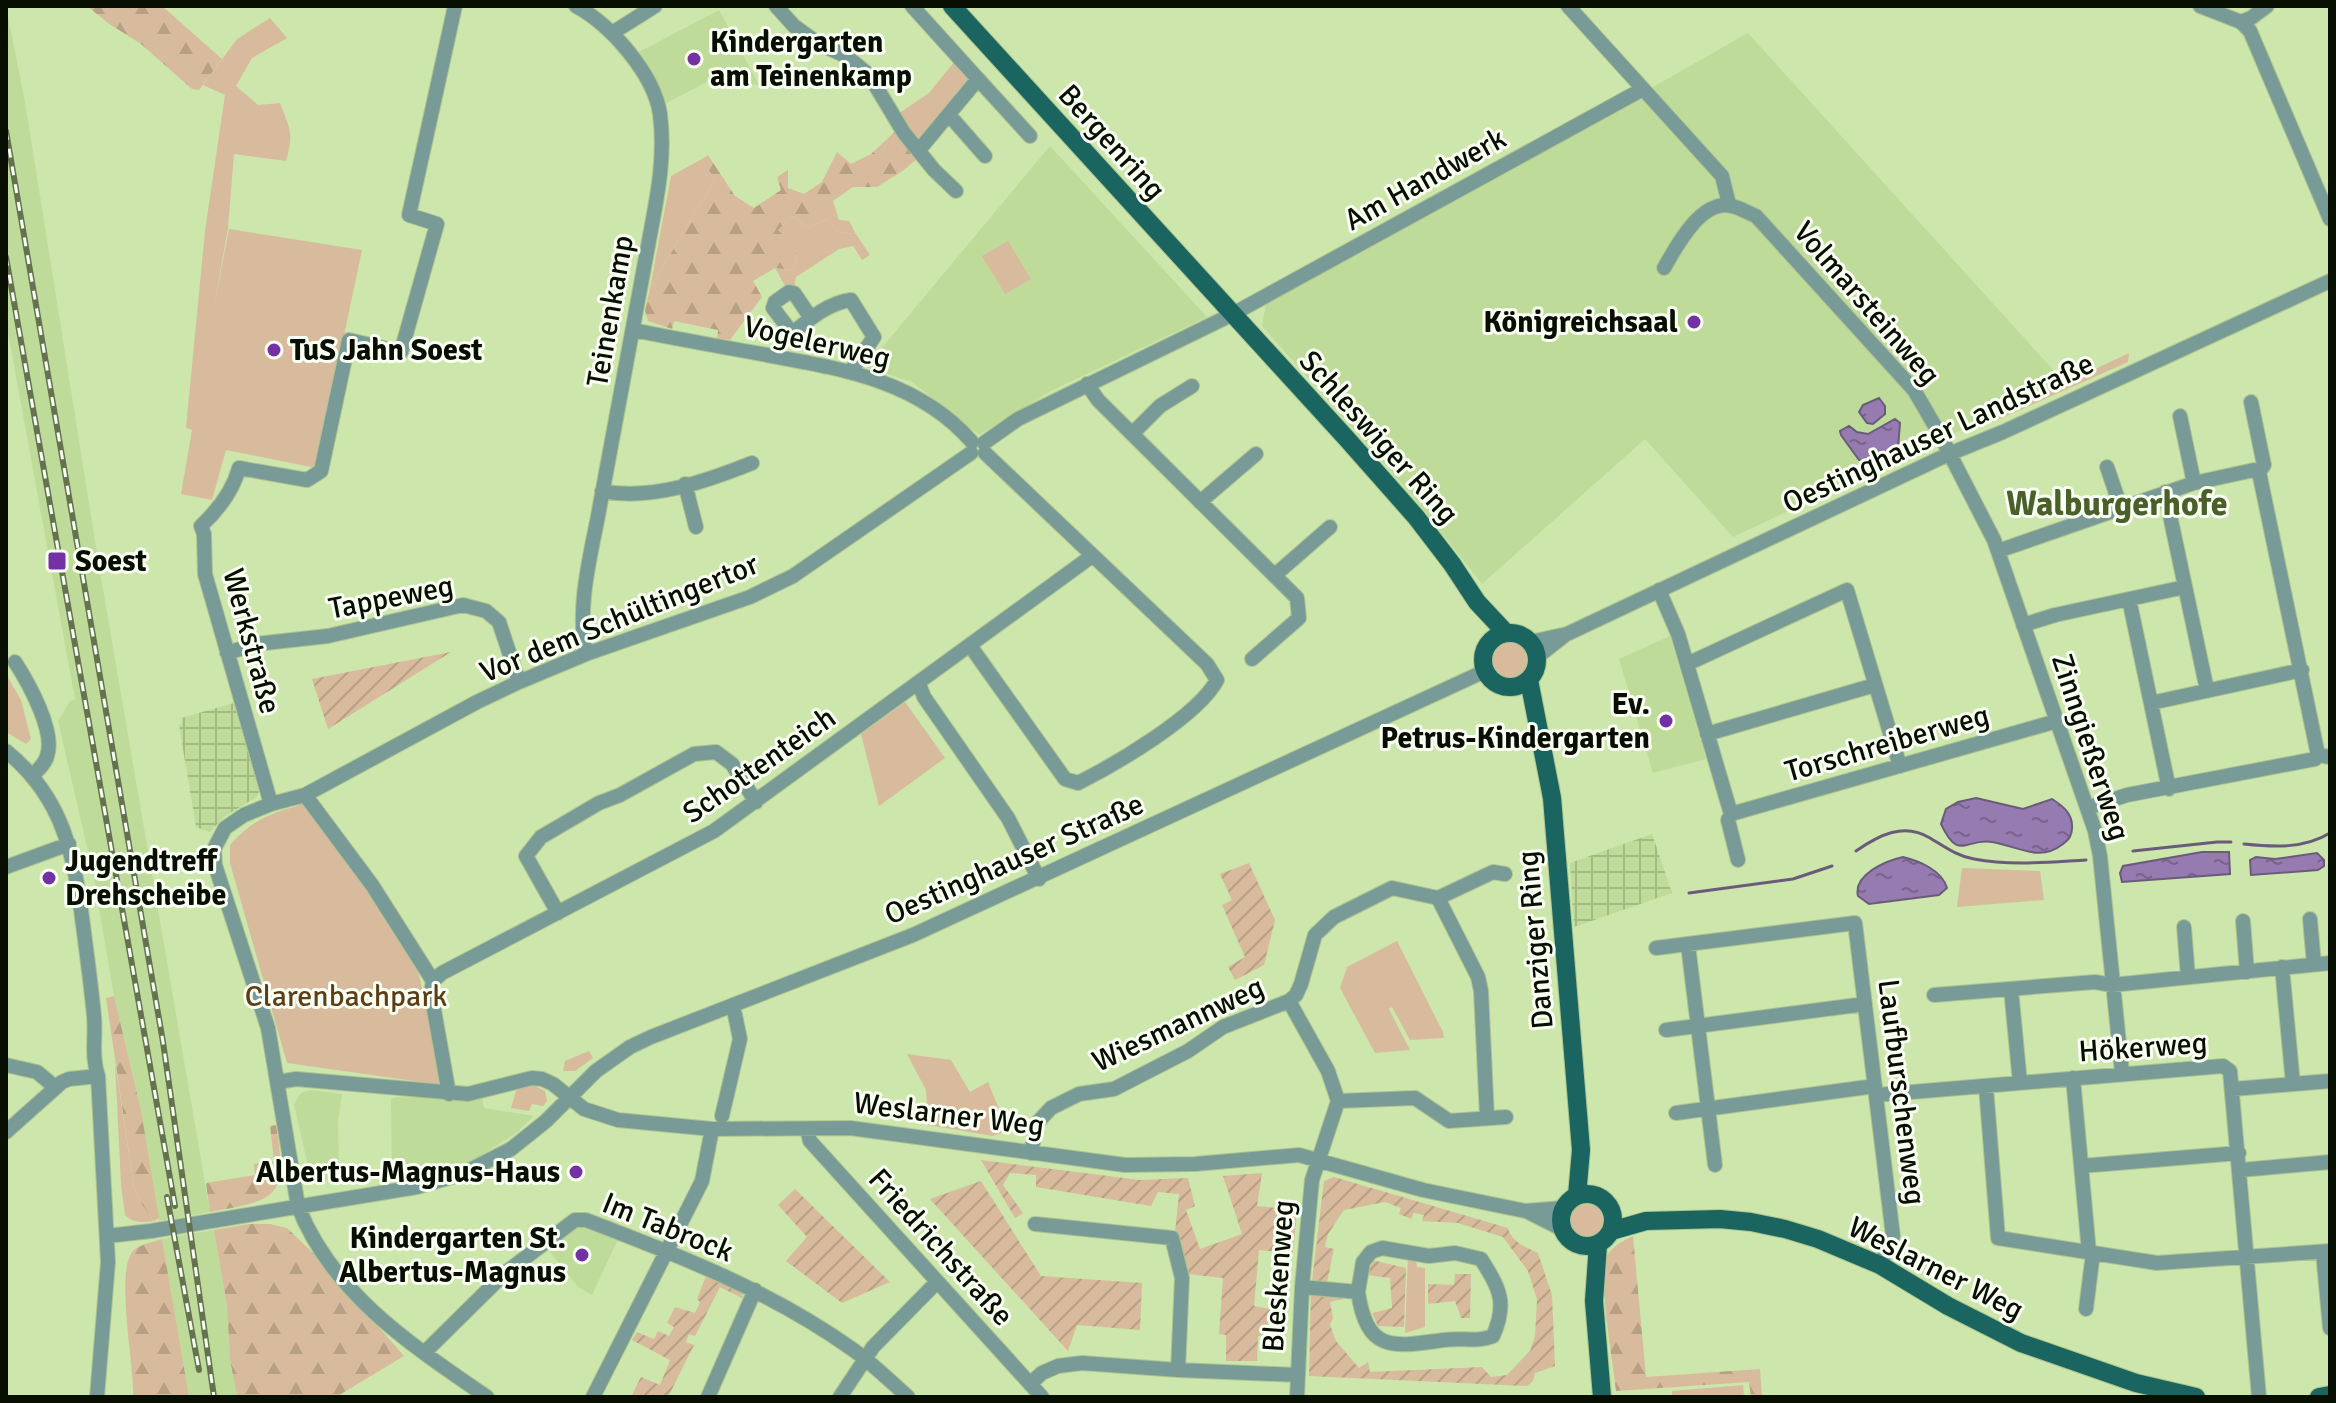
<svg xmlns="http://www.w3.org/2000/svg" width="2336" height="1403" font-family="Signika,sans-serif">
<defs>
<pattern id="industrial-grid" width="8" height="8" patternUnits="userSpaceOnUse" patternTransform="scale(2)"><rect width="8" height="8" fill="#bfdb9a"/><path d="M0 4h8M4 0v8" fill="none" stroke="#a3bb83"/></pattern>
<pattern id="forest-firs" width="22" height="20" patternUnits="userSpaceOnUse" patternTransform="scale(2)"><rect width="22" height="20" fill="#d8bb9d"/><path d="M5 1l3.5 6h-7zM16 11l3.5 6h-7z" fill="#b8a085"/></pattern>
<pattern id="garden-furrows" width="10" height="10" patternUnits="userSpaceOnUse" patternTransform="scale(2)"><rect width="10" height="10" fill="#d8bb9d"/><path d="M-1 1l2-2M0 10L10 0M9 11l2-2" fill="none" stroke="#b8a085"/></pattern>
<pattern id="water-ripples" width="26" height="14" patternUnits="userSpaceOnUse" patternTransform="scale(2)"><rect width="26" height="14" fill="#957bb0"/><path d="M2 4q2-2 4 0t4 0M15 11q2-2 4 0t4 0" fill="none" stroke="#78638d"/></pattern>
</defs>
<rect width="100%" height="100%" fill="#cce6ab"/>
<!-- built -->
<path fill="#bfdb9a" d="M6,6L25,102L99,566L210,1212L159,1221L141,1110L114,996L93,873L58,721L70,701L75,699L6,322Z
M719,10L759,85L712,79L665,104L656,80L639,52Z
M1748,33L2064,382L1733,537L1645,439L1482,584L1412,495L1262,326L1266,304L1439,209Z
M1050,146L1207,317L1051,391L979,435L912,382L866,367Z
M1670,636L1706,759L1653,773L1619,659Z
M311,1090L342,1094L338,1122L339,1178L324,1180L319,1177L307,1162L294,1104L301,1093Z
M396,1097L463,1099L482,1097L484,1108L534,1116L516,1133L477,1158L456,1167L392,1180L391,1099Z
M580,1225L618,1239L592,1295L578,1287L547,1248Z
M214,1230L227,1306L230,1359L237,1397H189L162,1239Z"/>
<!-- industrial -->
<path fill="url(#industrial-grid)" d="M234,703L259,791L257,797L225,816L210,832L196,827L179,725L182,724L181,718Z
M1652,834L1672,893L1574,927L1570,863Z"/>
<!-- green -->
<path fill="#d8bb9d" d="M270,18L287,38L252,58L236,86L258,105L280,103C290,129 294,133 286,161L234,154L228,228L214,307L229,229L362,250L316,468L226,450L212,500L181,494L192,430L186,428L205,231L225,95L203,85L237,39Z
M955,61L969,76L970,82L919,140L913,137L898,114L929,93Z
M702,159L715,180L650,288L671,176Z
M793,216L809,228L827,219L838,232L856,234L870,255L862,260L853,246L839,249L796,277L794,288L788,291L775,268L792,270C803,252 791,243 778,230Z
M1008,241L1031,279L1005,294L982,256Z
M2129,353L2128,362L1993,422L1960,433Z
M1489 661a21 21 0 1 1 42 0a21 21 0 1 1-42 0Z
M6,674L21,700L31,739L26,744L6,732Z
M905,702L945,758L879,806L861,734Z
M306,803L381,909L418,970L442,1085L287,1063L230,863V845C255,817 271,814 306,803Z
M1962,868L2040,871L2044,900L1957,907Z
M1397,941L1443,1032L1444,1038L1410,1040L1392,1007L1389,1009L1410,1050L1375,1053L1340,988L1347,967Z
M589,1051L593,1058L575,1071H563L565,1061Z
M907,1054L951,1060L970,1092L988,1082L1008,1131L993,1136L928,1125L926,1090Z
M115,1062L134,1187L141,1203L154,1221C145,1223 131,1223 125,1215L121,1184Z
M531,1084L545,1091L547,1101L543,1106L532,1104L529,1111L511,1108L516,1091Z
M1566 1220a21 21 0 1 1 42 0a21 21 0 1 1-42 0Z
M1408,1256L1416,1258L1417,1267L1425,1268V1327L1405,1333Z
M1743,1385L1744,1397H1672V1391Z"/>
<!-- forest -->
<path fill="url(#forest-firs)" d="M87,6H162L222,59L199,90L192,89L141,44L108,23Z
M898,129L919,157L904,170L877,187H853L833,201L839,220L849,221L856,234L838,232L827,219L809,228L793,216L778,230C791,243 803,251 792,270L775,268L753,281L762,297L730,340L717,338L718,330L674,321L672,329L648,321L645,311L650,288L715,180L702,159L708,155L735,196L754,208L781,190L777,177L788,170V188L804,194L822,182L837,152L851,164L871,154Z
M114,996L141,1110L159,1218L154,1221L141,1203L134,1187L106,998Z
M276,1125C288,1197 279,1200 210,1212L206,1183L255,1175L254,1164L274,1161L270,1126Z
M249,1224H270L287,1228L317,1257L404,1356L336,1397H237L230,1359L227,1306L214,1230Z
M1633,1236L1646,1377L1760,1369L1762,1397H1751L1749,1382L1616,1391C1613,1363 1599,1282 1605,1260C1609,1248 1622,1241 1633,1236Z
M162,1239L189,1397H133C135,1368 114,1268 134,1250C141,1244 153,1242 162,1239Z"/>
<!-- garden -->
<path fill="url(#garden-furrows)" d="M451,652L328,729L312,679Z
M1249,863L1275,920L1264,965L1235,980L1228,967L1245,957L1222,905L1232,900L1220,874Z
M981,1160L1140,1180L1188,1178L1195,1206L1186,1210L1200,1249L1242,1234L1223,1176L1262,1173L1257,1206L1297,1210L1293,1253L1259,1250L1254,1306L1270,1309L1267,1334L1258,1336L1257,1361H1226V1335L1219,1334L1223,1278L1186,1274L1175,1232L1179,1194L1158,1192L1151,1206L1036,1187V1175L1010,1173L1003,1185L1023,1213L1015,1218Z
M1334,1177L1508,1228C1511,1242 1526,1247 1538,1253L1552,1295L1555,1366L1535,1373L1533,1381L1527,1386L1309,1376L1311,1291L1349,1297L1330,1302L1333,1318L1330,1325L1336,1341L1359,1368L1368,1362L1370,1372L1482,1367L1491,1377L1507,1375L1530,1351L1535,1336L1537,1299L1528,1271L1503,1237L1458,1223L1422,1221L1424,1215L1414,1213L1411,1219L1399,1214L1401,1208L1385,1202L1344,1210L1328,1234L1325,1247L1334,1249L1327,1282L1312,1281L1324,1181Z
M981,1181L1041,1276L1142,1283L1140,1330L1077,1325L1068,1351L930,1199Z
M795,1189L890,1282L842,1303L786,1261L807,1237L778,1205Z
M1372,1260L1406,1268L1404,1327L1378,1326L1372,1313L1392,1308L1390,1278L1368,1275Z
M1455,1274H1471L1470,1318H1461L1455,1301L1428,1304V1284L1454,1285Z
M706,1276L743,1293L742,1298L720,1287L695,1336L689,1334L686,1342L694,1345L668,1397H631L641,1377L660,1385L670,1360L632,1340L637,1332L654,1339L658,1331L669,1336L674,1327L667,1323L675,1307L695,1313L700,1302L697,1299Z"/>
<!-- water -->
<path fill="url(#water-ripples)" stroke="#6b5b7b" stroke-width="2" d="M1879,398L1885,406V414L1873,424L1867,423L1859,412L1863,405Z
M1895,419L1900,423L1898,448L1872,464L1859,460L1841,435L1840,431L1849,426L1857,432L1868,434Z
M1976,798L2023,809L2052,799C2063,806 2073,814 2072,828C2072,836 2069,839 2063,844C2039,863 2018,846 1992,842C1965,838 1959,862 1941,824L1946,809L1958,802Z
M2202,852H2229L2230,874L2122,882L2120,873L2123,866Z
M2317,853L2324,860V866L2318,870L2251,875L2250,860L2256,857L2275,859Z
M1903,857C1919,861 1942,870 1947,888L1939,895L1869,904L1858,896C1853,875 1885,861 1903,857Z"/>
<g fill="none" stroke-linecap="round" stroke-linejoin="round">
<!-- stream -->
<path stroke="#6b5b7b" stroke-width="3" d="M2244,844C2273,847 2304,849 2330,833
M1856,851C1879,835 1904,822 1930,838C1945,847 1957,856 1974,859C2011,866 2049,862 2086,860
M2133,851L2217,842H2231
M1689,893L1793,879L1832,866"/>
<defs>
<path id="minor" d="M576,6C611,25 654,74 660,114C666,160 656,202 648,246C631,336 614,426 598,516C589,562 577,608 586,654
M776,6L794,26L819,44L846,56L869,75L904,133L934,170L956,191
M912,6L978,79L919,150
M1568,6L1722,176L1729,204
M2200,6L2241,22L2250,31L2330,219
M2241,22L2251,18L2267,6
M612,33L655,6
M978,79L1030,136
M950,116L985,156
M1664,268C1676,247 1701,199 1731,206C1739,207 1748,213 1756,216L1914,390L1939,433L1994,540L2095,831L2100,856L2122,1072
M811,318L794,293L789,292L775,302L773,308L789,329L795,331C812,317 829,303 851,300L874,337L851,371
M633,330C678,339 722,347 767,355C843,369 919,381 972,442
M1087,384L1098,400L1297,598L1299,618L1252,659
M2251,402L2264,465L2259,472L2318,755
M2180,416L2194,483
M1132,434L1160,406L1192,386
M984,443L1018,419L1231,315L1643,89
M2107,467L2121,508
M685,484L696,527
M602,491C651,501 707,481 752,463
M2165,492L2207,690
M1200,502L1256,454
M1998,551L2194,483L2254,470L2259,472
M1275,575L1330,527
M1659,590L1678,634L1731,814L1728,820L1738,860
M2129,599L2169,789
M2023,625L2055,615L2185,587
M1530,642L1567,634L1949,454L2003,432L2330,281
M971,647L1065,779L1078,783C1116,764 1198,716 1217,680L1207,664L985,453
M227,653L256,644L328,636L463,605L486,611L499,622L519,682
M1537,657L1564,636
M15,662C28,682 56,732 47,756C45,764 38,770 32,776
M1687,664L1847,590L1900,766
M919,684L924,697L1008,818L1039,879
M2151,703L2302,670
M1707,734L1875,685
M6,751C64,798 74,855 83,925C87,955 91,985 94,1016C96,1037 91,1055 98,1076L108,1262L97,1397
M305,795L372,885L433,981L431,993L449,1094
M271,804L205,574L204,534L201,526C218,510 233,491 239,468L307,480L321,471L349,340L401,352L437,224L409,215L455,6
M2087,808L2127,795L2315,759L2318,755L2330,757
M1731,814L2057,721
M6,867L69,844
M1438,898L1478,977L1481,991L1487,1117
M558,913L526,856L541,837L599,803L620,795L694,754L716,752L732,764L756,802
M2310,919L2314,964
M2243,921L2247,972
M2184,927L2188,977
M1688,945L1715,1165
M1656,948L1855,923L1893,1236L1880,1265
M2282,967L2293,1084
M433,981L442,973L714,831L1092,556
M2011,989L2020,1083
M1934,995L2095,982L2112,985L2330,963
M1289,1001L1328,1071L1338,1101L1312,1180L1302,1287L1297,1397
M1666,1030L1865,1004
M6,1065L37,1072L55,1087
M2073,1078L2089,1252
M278,1082L296,1079L468,1094L532,1078L542,1079L553,1084L584,1109L618,1120L712,1129L850,1128L1125,1165L1195,1164L1299,1155L1423,1190L1525,1211L1563,1208
M1986,1087L1998,1238L2157,1263L2330,1251
M2233,1089L2330,1081
M1876,1095L2223,1066L2230,1071L2259,1397
M1338,1101L1415,1098L1449,1121L1506,1117
M1676,1113L1875,1086
M722,1116L740,1039L733,1005
M807,1129L810,1141L1042,1397
M6,1132L62,1082L69,1079L98,1076
M1031,1153L1037,1123L1051,1108L1079,1094L1114,1089L1188,1051L1223,1027L1289,1001L1296,995L1301,984L1315,935L1334,917L1392,888L1438,898L1493,872L1505,874
M2081,1166L2239,1153
M2241,1170L2330,1162
M1526,1211L1562,1229
M1035,1224L1172,1238L1182,1278L1178,1370
M107,1236L151,1231L417,1187L462,1174L511,1149L546,1121L596,1071L630,1047L651,1037L913,935L1485,671
M2323,1252L2330,1328
M1302,1287L1358,1292C1367,1353 1393,1347 1444,1340C1462,1337 1476,1343 1493,1336C1508,1302 1499,1288 1481,1259L1455,1253L1429,1256L1382,1248L1371,1252L1363,1262L1358,1292
M2086,1309L2093,1253
M424,1353L505,1273L575,1220H586C678,1255 771,1291 852,1349C872,1363 890,1381 908,1397
M1030,1384L1042,1373L1058,1366L1082,1363L1178,1370L1297,1375
M487,1397C413,1346 332,1294 298,1206L268,1028L215,865L214,849L225,828L244,815L271,804L305,795L477,702L519,682L586,654L750,597L793,576L971,453
M593,1397L702,1181L712,1129
M708,1397L755,1290
M840,1397L873,1347L936,1283"/>
<path id="major" d="M952,6L1347,439L1416,517L1452,564L1477,602L1506,633
M1483 660a27 27 0 1 1 54 0a27 27 0 1 1-54 0Z
M1529,680L1552,798L1581,1150L1577,1196
M1561 1220a26 26 0 1 1 52 0a26 26 0 1 1-52 0Z
M1611,1231L1646,1221L1720,1219L1751,1222L1785,1229L1818,1239L1880,1265L1948,1306L2021,1343L2136,1383L2196,1397
M1598,1244L1594,1301L1602,1397
M2319,1397L2330,1395"/>
</defs>
<!-- minor casing -->
<use href="#minor" stroke="#adc490" stroke-width="16"/>
<!-- major casing -->
<use href="#major" stroke="#adc490" stroke-width="20"/>
<!-- minor -->
<use href="#minor" stroke="#799b97" stroke-width="14"/>
<!-- major -->
<use href="#major" stroke="#1a655f" stroke-width="18"/>
<defs>
<path id="rail" d="M6,131L163,1042L214,1397
M6,257L175,1206
M167,1197L199,1370"/>
</defs>
<!-- rail casing -->
<use href="#rail" stroke="#637350" stroke-width="6"/>
<!-- rail -->
<use href="#rail" stroke="#f9fff3" stroke-width="3" stroke-dasharray="9" stroke-linecap="butt"/>
</g>
<!-- markers -->
<g fill="#7431a5" stroke="#f9fff3" stroke-width="3">
<circle cx="694" cy="59" r="8"/>
<circle cx="1694" cy="322" r="8"/>
<circle cx="274" cy="350" r="8"/>
<rect x="47" y="551" width="20" height="20" rx="4"/>
<circle cx="1666" cy="721" r="8"/>
<circle cx="49" cy="878" r="8"/>
<circle cx="576" cy="1172" r="8"/>
<circle cx="582" cy="1255" r="8"/>
</g>
<g text-anchor="middle" stroke-width="6" stroke-linejoin="round" paint-order="stroke">
<!-- poi labels -->
<g font-size="30" font-weight="bold" fill="#080f00" stroke="#f9fff3" text-anchor="start">
<text x="710" y="52">Kindergarten<tspan x="710" dy="34">am Teinenkamp</tspan></text>
<text x="1678" y="332" text-anchor="end">Königreichsaal</text>
<text x="290" y="360">TuS Jahn Soest</text>
<text x="75" y="571">Soest</text>
<text x="1650" y="714" text-anchor="end">Ev.<tspan x="1650" dy="34">Petrus-Kindergarten</tspan></text>
<text x="65" y="871">Jugendtreff<tspan x="65" dy="34">Drehscheibe</tspan></text>
<text x="560" y="1182" text-anchor="end">Albertus-Magnus-Haus</text>
<text x="566" y="1248" text-anchor="end">Kindergarten St.<tspan x="566" dy="34">Albertus-Magnus</tspan></text>
</g>
<!-- street labels -->
<g font-size="30" fill="#080f00" stroke="#f9fff3">
<text transform="translate(1112 142) rotate(48)" y="10">Bergenring</text>
<text transform="translate(1425 179) rotate(-29)" y="10">Am Handwerk</text>
<text transform="translate(1867 303) rotate(49)" y="10">Volmarsteinweg</text>
<text transform="translate(610 311) rotate(-80)" y="10">Teinenkamp</text>
<text transform="translate(817 342) rotate(13)" y="10">Vogelerweg</text>
<text transform="translate(1938 433) rotate(-25)" y="10">Oestinghauser Landstraße</text>
<text transform="translate(1379 437) rotate(48)" y="10">Schleswiger Ring</text>
<text transform="translate(391 597) rotate(-11)" y="10">Tappeweg</text>
<text transform="translate(619 618) rotate(-22)" y="10">Vor dem Schültingertor</text>
<text transform="translate(252 641) rotate(75)" y="10">Werkstraße</text>
<text transform="translate(1887 743) rotate(-16)" y="10">Torschreiberweg</text>
<text transform="translate(2091 747) rotate(72)" y="10">Zinngießerweg</text>
<text transform="translate(759 765) rotate(-35)" y="10">Schottenteich</text>
<text transform="translate(1014 859) rotate(-24)" y="10">Oestinghauser Straße</text>
<text transform="translate(1535 940) rotate(-95)" y="10">Danziger Ring</text>
<text transform="translate(1178 1024) rotate(-25)" y="10">Wiesmannweg</text>
<text transform="translate(2143 1047) rotate(-4)" y="10">Hökerweg</text>
<text transform="translate(1902 1092) rotate(83)" y="10">Laufburschenweg</text>
<text transform="translate(949 1114) rotate(7)" y="10">Weslarner Weg</text>
<text transform="translate(668 1227) rotate(22)" y="10">Im Tabrock</text>
<text transform="translate(941 1247) rotate(48)" y="10">Friedrichstraße</text>
<text transform="translate(1936 1268) rotate(27)" y="10">Weslarner Weg</text>
<text transform="translate(1278 1276) rotate(-86)" y="10">Bleskenweg</text>
</g>
<!-- park labels -->
<g font-size="30" fill="#5d3d18" stroke="#f9fff3">
<text x="346" y="1006">Clarenbachpark</text>
</g>
<!-- quarter labels -->
<g font-size="34" font-weight="bold" fill="#4a5f2a" stroke="#f9fff3">
<text x="2117" y="515">Walburgerhofe</text>
</g>
</g>
<!-- border -->
<rect width="2336" height="1403" fill="none" stroke="#080f00" stroke-width="16"/>
</svg>
